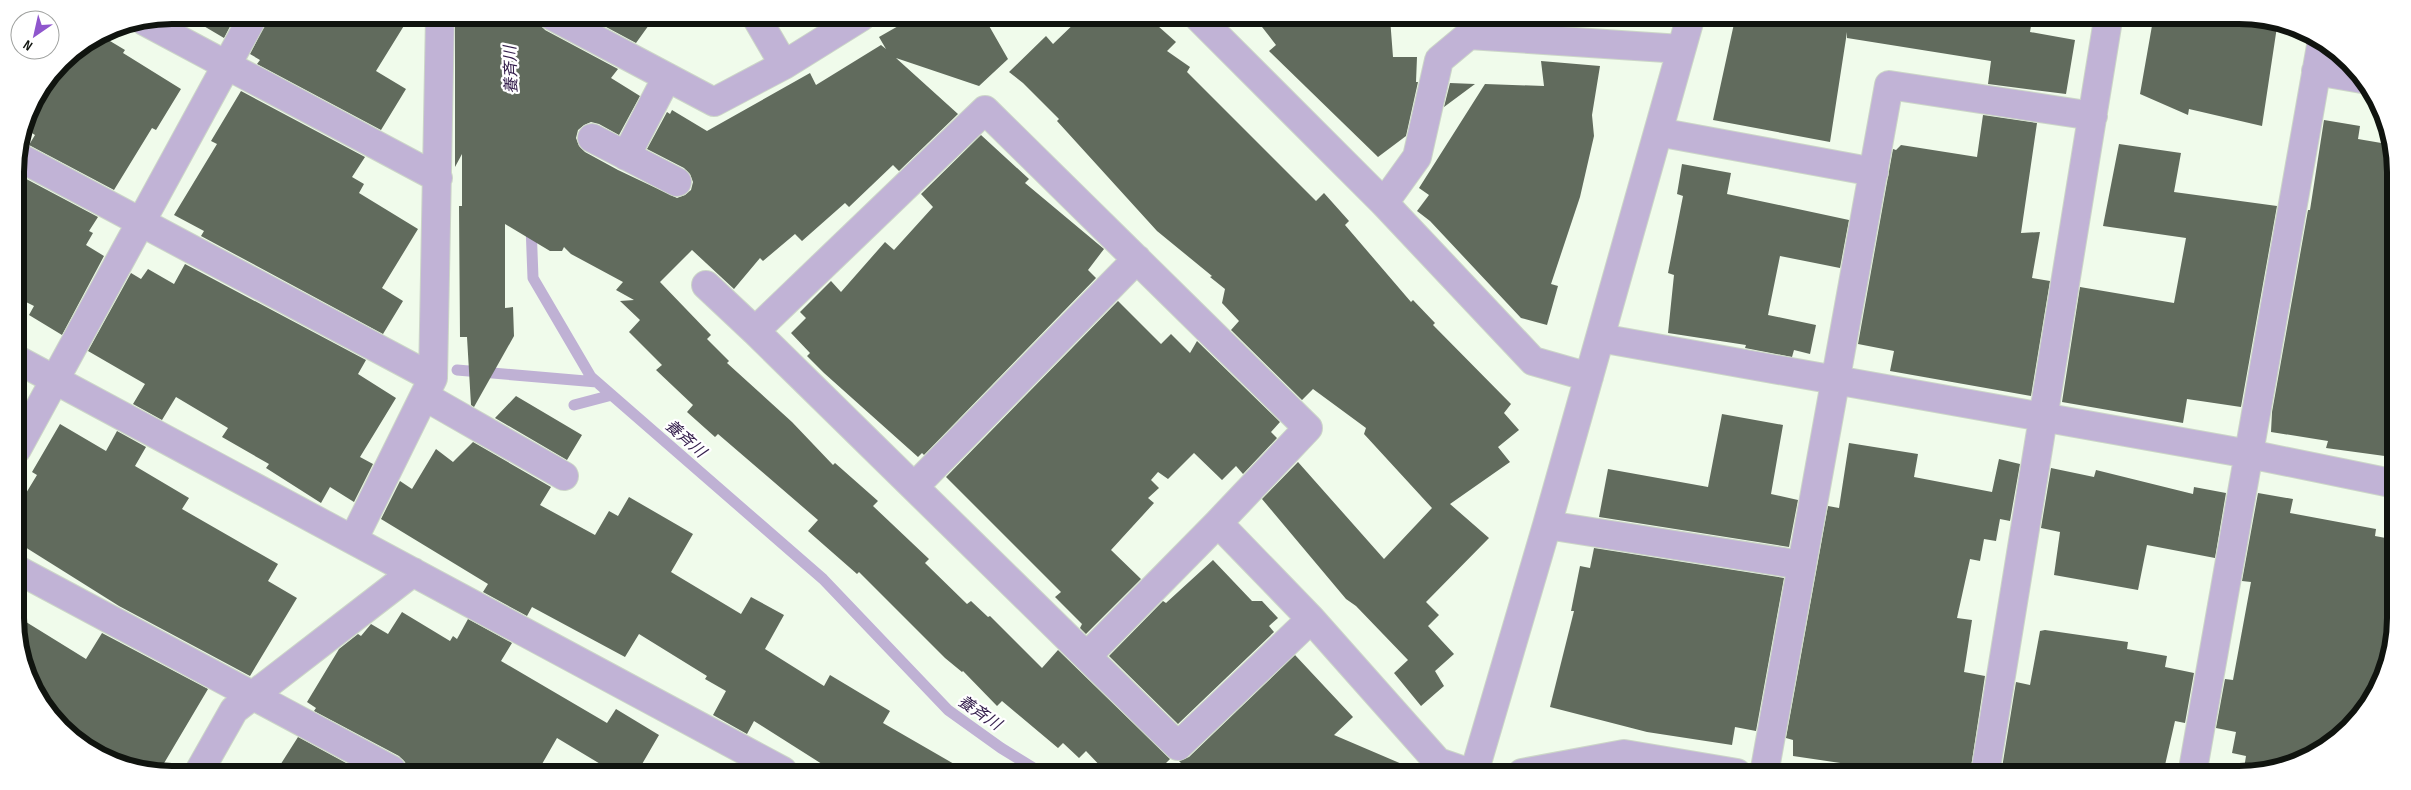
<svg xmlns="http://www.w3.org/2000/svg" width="2411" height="790" font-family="'Sofia Sans Condensed','Noto Sans JP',sans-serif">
<rect width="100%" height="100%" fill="#f0fbeb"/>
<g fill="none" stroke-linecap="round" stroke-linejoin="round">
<!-- stream -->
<path stroke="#bfb1d4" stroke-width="11" d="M524,16L525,37
M531,225L533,278L591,377L823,579L948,710L1001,748L1040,772
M457,370L597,382
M574,405L612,395"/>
</g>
<!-- building -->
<path fill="#616b5d" d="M185,15H236L224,38Z
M270,15L410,16L376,71L406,89L381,130L257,64L260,60L250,54Z
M914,17H984L1008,59L979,86L896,58L958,114L899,171L893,165L849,207L845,203L802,241L795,234L763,261L760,258L734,289L692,250L660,282L711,335L707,339L729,361L727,363L792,422L833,465L835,463L878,501L873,506L929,559L925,563L967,604L971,601L988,617L990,616L1042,668L1058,650L1170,759L1157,772H1106L1086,751L1079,758L1063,743L1058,748L1002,701L997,706L963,671L962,672L945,658L859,572L857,574L808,531L818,520L718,434L715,437L687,412L693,405L656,370L662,365L629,332L640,320L620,301L634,300L616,290L623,282L571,254L564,247L562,251H550L505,224V308L513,307L514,336L474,407L471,405L467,337H460L459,206H462V154L455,167V24L538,22L545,30L618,69L611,78L640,96L619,135L599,124L591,122L584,125L578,130L576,138L579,146L585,152L618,170L677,198L685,195L691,190L693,182L690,174L684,168L647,149L667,112L670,114L672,110L707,131L810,73L816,85L881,45L886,49L879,37Z
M1081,17L1149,18L1176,42L1167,51L1190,67L1187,72L1316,201L1324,193L1349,221L1345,225L1411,302L1413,300L1435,323L1433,325L1511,404L1504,413L1519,430L1498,447L1510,462L1450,504L1489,538L1426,602L1439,615L1428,626L1454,654L1435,671L1444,686L1421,706L1394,673L1408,660L1356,606L1346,599L1262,499L1298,462L1384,559L1432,508L1364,434L1366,428L1313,389L1302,400L1231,330L1239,321L1222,303L1225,289L1210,277L1212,276L1157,231L1057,121L1059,119L1023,83L1009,72L1046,36L1053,44Z
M654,18L636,43L593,20Z
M1255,18H1390L1393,57H1417L1416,82H1418L1406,136L1378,157L1269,51L1276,45Z
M1735,19L2032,20L2030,32L2075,40L2066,94L1988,84L1991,61L1847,38V32L1830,142L1713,120Z
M2153,20H2278L2262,126L2189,109L2188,115L2140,94Z
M100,35L125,50L123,53L181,89L156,130L152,128L114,190L29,145L35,135L24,128L31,103L43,87L50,91L74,53Z
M1541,61L1600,66L1592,115L1594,136L1580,197L1551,284L1558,286L1547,325L1521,318L1430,221L1417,211L1429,195L1419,188L1485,84L1544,86Z
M1450,83L1475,84L1444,107Z
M241,91L365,157L352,177L364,184L359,193L418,229L382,288L403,301L383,334L201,236L204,231L174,215L217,144L211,141Z
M1983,115L2037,123L2021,233L2040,232L2032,278L2050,281L2031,396L1890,371L1894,351L1858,344L1893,149L1896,150L1901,145L1977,157Z
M2324,120L2360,126L2358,139L2393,145L2392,457L2326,448L2328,441L2271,432L2272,412L2308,210H2310Z
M981,135L1029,179L1025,183L1104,249L1088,270L1096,278L924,455L922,453L918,457L824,373L807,356L810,353L791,333L806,318L800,312L831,281L841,292L885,242L894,250L933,207L921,194Z
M2119,144L2181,153L2174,192L2277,206L2241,407L2187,399L2183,423L2062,402L2080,287L2174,303L2186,238L2103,226Z
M1682,164L1731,173L1727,194L1849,220L1840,268L1780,256L1768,315L1816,325L1810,354L1794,350L1792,357L1745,348L1746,345L1668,333L1674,275L1668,273L1683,196L1677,194Z
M15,173L98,217L89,231L93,233L86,245L104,256L62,335L29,315L34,306L16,297Z
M185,264L366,360L358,374L396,398L360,457L373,464L354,502L330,487L321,503L266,468L269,464L222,437L228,428L176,397L162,420L133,404L145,384L88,351L131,273L141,279L148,269L174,284Z
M1118,301L1161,344L1171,334L1190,353L1197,341L1280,422L1271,432L1277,438L1243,474L1236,466L1222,480L1194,453L1168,479L1158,472L1151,480L1159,488L1148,498L1154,503L1111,550L1141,579L1086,634L1080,628L1082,624L1055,597L1061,592L946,477Z
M516,396L582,435L567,460L495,418Z
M1722,414L1783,425L1771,494L1798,500L1789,547L1599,517L1608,469L1708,487Z
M60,424L106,451L117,431L146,447L135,466L189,498L182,509L278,564L268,581L297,598L250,676L119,606L17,542V508L37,475L32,472Z
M473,442L551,487L540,505L595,535L609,511L618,516L629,497L693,534L671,572L741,614L751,597L784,615L765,649L824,686L830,675L890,711L883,723L968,772L833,771L754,721L747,734L713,715L726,691L705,679L707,676L639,634L625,657L532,607L527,616L483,592L488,584L381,519L400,481L412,489L436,449L453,462Z
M1849,443L1918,454L1914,477L1992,492L1999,459L2020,464L2010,521L2000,519L1996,541L1984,539L1980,561L1970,559L1957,618L1972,620L1964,672L1985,676L1970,774H1915L1793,756V740L1786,738L1828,506L1839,508Z
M2051,468L2094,477L2096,470L2193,494L2194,487L2226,493L2215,558L2147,545L2138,590L2054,575L2060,532L2041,528Z
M2258,493L2293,499L2290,513L2376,529L2375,536L2391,539V659L2370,705L2335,742L2299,763L2243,775L2246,756L2232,753L2236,732L2216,728L2225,679L2233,680L2251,582L2242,581Z
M1594,548L1784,578L1756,731L1735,727L1732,745L1647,732L1550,707L1574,611H1571L1580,566L1590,568Z
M1213,560L1252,601H1262L1278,618L1269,626L1274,632L1178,724L1109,656L1163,601L1166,603Z
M402,612L450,641L453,636L457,639L468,619L512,643L501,661L607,723L616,709L659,735L638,771H612L557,738L538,771L408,770L405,762L399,756L314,711L316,708L307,702L339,649L358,634L361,636L371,624L388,634Z
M18,617L86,659L102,633L208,689L160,770H131L93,754L54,722L18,648Z
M2045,630L2128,642L2127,649L2167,656L2165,667L2194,673L2185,723L2175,721L2163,774H2001L2016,682L2030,685L2040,631Z
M1295,655L1353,717L1334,735L1423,773L1190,772L1179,761L1189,757Z
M298,737L359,770H277Z"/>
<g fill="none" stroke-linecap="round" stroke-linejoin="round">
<defs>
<path id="minor" d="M552,16L714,102L784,65L861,17
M756,17L784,65
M1199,18L1384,203L1533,361L1589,377
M144,21L438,178
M2316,71L2362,79
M1658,132L1874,172
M592,138L677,182
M17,156L433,378
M626,156L667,77
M1384,203L1417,157L1439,60L1469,35L1681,49
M706,285L755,331
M1600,338L2249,454L2391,483
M16,359L783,771
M424,396L564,476
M17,449L254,15
M914,487L1137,259
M1218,523L1311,619L1438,762L1470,773
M1547,525L1802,565
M353,540L433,378L440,16
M18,570L392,770
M1087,656L1218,523L1308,428L985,110L755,331L1178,746L1311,619
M200,770L234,710L413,572
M1474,773L1547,525L1690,19
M1522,773L1624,754L1737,773
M1764,774L1889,85L2093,116
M1985,774L2108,20
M2192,775L2322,40"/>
</defs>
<!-- minor casing -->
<use href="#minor" stroke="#ccd6c8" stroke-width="30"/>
<!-- minor -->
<use href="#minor" stroke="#c1b3d6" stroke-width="28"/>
</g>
<g text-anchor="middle" stroke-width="4.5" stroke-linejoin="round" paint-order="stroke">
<!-- water labels -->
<g font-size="16" font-style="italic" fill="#331d4b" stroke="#fff">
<text transform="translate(510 70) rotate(-92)" y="6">養斉川</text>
<text transform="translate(686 438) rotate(41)" y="6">養斉川</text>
<text transform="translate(980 712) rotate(34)" y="6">養斉川</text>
</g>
</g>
<!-- crop -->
<path d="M0 0H2411V790H0ZM172 24H2239A148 148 0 0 1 2387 172V618A148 148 0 0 1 2239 766H172A148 148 0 0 1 24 618V172A148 148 0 0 1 172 24Z" fill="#fff" fill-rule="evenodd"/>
<path fill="none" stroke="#10140f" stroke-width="6" d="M172 24H2239A148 148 0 0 1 2387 172V618A148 148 0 0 1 2239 766H172A148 148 0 0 1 24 618V172A148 148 0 0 1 172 24Z"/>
<!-- north arrow -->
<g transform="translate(35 35) rotate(214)"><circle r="24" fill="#ffffff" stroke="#9fa19f"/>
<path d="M0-4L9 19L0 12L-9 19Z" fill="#8f56cd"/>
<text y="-8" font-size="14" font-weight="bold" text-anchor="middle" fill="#10140f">N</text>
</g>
</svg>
